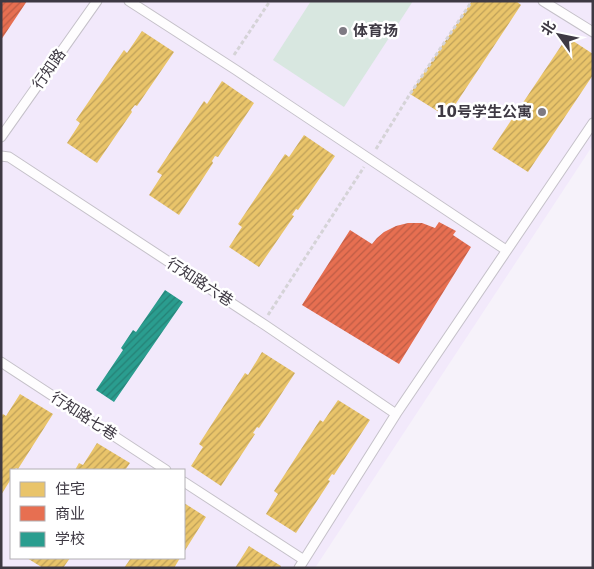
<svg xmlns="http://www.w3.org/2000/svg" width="594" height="569" font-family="'DejaVu Sans','Noto Sans SC',sans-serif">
<defs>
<pattern id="homes-hatch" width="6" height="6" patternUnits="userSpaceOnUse" patternTransform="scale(1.25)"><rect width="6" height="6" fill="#e9c46a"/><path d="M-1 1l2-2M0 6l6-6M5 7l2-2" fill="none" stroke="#bea059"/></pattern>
<pattern id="shops-hatch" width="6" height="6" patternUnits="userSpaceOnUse" patternTransform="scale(1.25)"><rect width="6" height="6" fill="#e76f51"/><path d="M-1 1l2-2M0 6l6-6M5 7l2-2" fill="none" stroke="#bd5c45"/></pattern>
<pattern id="schools-hatch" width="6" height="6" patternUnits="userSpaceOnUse" patternTransform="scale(1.25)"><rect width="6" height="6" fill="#2a9d8f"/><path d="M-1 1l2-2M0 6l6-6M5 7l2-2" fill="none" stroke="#258176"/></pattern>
</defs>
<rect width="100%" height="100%" fill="#f6f2fa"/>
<!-- built -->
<path fill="#f2e9fb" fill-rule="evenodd" d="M1,1H593V145L315,568H1ZM11,470H184V558H11Z"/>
<!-- grass -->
<path fill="#d8e7e0" d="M311,1H413L344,107L273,60Z"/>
<!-- homes -->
<path fill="url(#homes-hatch)" d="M472,1H516L521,5L447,117L410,94Z
M142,31L174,52L137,106L135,105L131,110L132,112L97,163L67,143L80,123L76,120L124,50L127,53Z
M567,37L593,54V75L528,172L492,149Z
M222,81L254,103L218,157L215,156L212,161L213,163L179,215L149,195L162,175L157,172L204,101L207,104Z
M304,135L335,156L298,210L296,209L292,215L294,216L259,267L229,247L242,227L238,224L285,154L289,157Z
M262,352L295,373L259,428L257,427L253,433L255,434L221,486L191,466L203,447L199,444L245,373L248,375Z
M20,394L53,414L18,469L16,468L14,470H11V479L1,495V416L3,414L6,416Z
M338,400L370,420L334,475L332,474L328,480L330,481L296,533L266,514L278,494L274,491L320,420L323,422Z
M97,443L130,463L125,470H75L79,463L83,465Z
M184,503L206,517L184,552Z
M249,546L281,566L280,568H235Z
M27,558H70L63,568H43Z
M131,558H180L174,568H124Z"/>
<!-- shops -->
<path fill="url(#shops-hatch)" d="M1,1H27L1,40Z
M439,222L456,231L453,235L471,247L399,364L302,305L350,230L372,244L377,238L384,232L396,226L408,223H422L435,228Z"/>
<!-- schools -->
<path fill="url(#schools-hatch)" d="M165,290L183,302L114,402L96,390L123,350L121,348L133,330L136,332Z"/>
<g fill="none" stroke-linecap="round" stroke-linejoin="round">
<defs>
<path id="service" d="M129,1L236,70L506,250
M543,1L593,32
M1,137L97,1
M1,156L9,157L265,325L396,414
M1,362L166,470
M184,482L304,560
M299,568L396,414L593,123"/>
</defs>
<!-- service casing -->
<use href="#service" stroke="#c5c1c9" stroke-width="11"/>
<!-- path -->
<path stroke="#d5d3d7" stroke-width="3" stroke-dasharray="4 2.5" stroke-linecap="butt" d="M234,55L270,1
M376,149L410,94L472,1
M268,315L364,167"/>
<!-- service -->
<use href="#service" stroke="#fefdfe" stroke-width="9"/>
</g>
<!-- markers -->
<g fill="#7e7a83" stroke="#fff" stroke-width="2">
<circle cx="343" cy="31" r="5"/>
<circle cx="542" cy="112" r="5"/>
</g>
<g text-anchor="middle" stroke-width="5" stroke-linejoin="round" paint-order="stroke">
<!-- poi labels -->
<g font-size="15" font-weight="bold" fill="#3e3943" stroke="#fff" text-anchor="start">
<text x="353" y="36">体育场</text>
<text x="532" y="117" text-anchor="end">10号学生公寓</text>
</g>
<!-- street labels -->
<g font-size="15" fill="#3e3943" stroke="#fff">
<text transform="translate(49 69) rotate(-55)" y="5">行知路</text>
<text transform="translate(200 282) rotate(33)" y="5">行知路六巷</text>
<text transform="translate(84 416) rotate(33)" y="5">行知路七巷</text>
</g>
</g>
<!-- border -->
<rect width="594" height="569" fill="none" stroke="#3e3943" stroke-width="5"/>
<!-- legend -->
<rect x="10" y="469" width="175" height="90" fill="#ffffff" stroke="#b2b0b4"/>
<rect x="20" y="482" width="25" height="15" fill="#e9c46a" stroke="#b2b0b4"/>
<text x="55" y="494" font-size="15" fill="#3e3943">住宅</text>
<rect x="20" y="506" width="25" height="15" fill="#e76f51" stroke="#b2b0b4"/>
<text x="55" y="519" font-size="15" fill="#3e3943">商业</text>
<rect x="20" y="532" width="25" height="15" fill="#2a9d8f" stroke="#b2b0b4"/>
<text x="55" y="544" font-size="15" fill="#3e3943">学校</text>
<!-- north arrow -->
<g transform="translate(559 35) rotate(303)" stroke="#ffffff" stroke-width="4" paint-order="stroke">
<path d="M0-4L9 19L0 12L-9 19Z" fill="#3e3943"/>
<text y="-8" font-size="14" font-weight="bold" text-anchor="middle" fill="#3e3943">北</text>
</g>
</svg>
